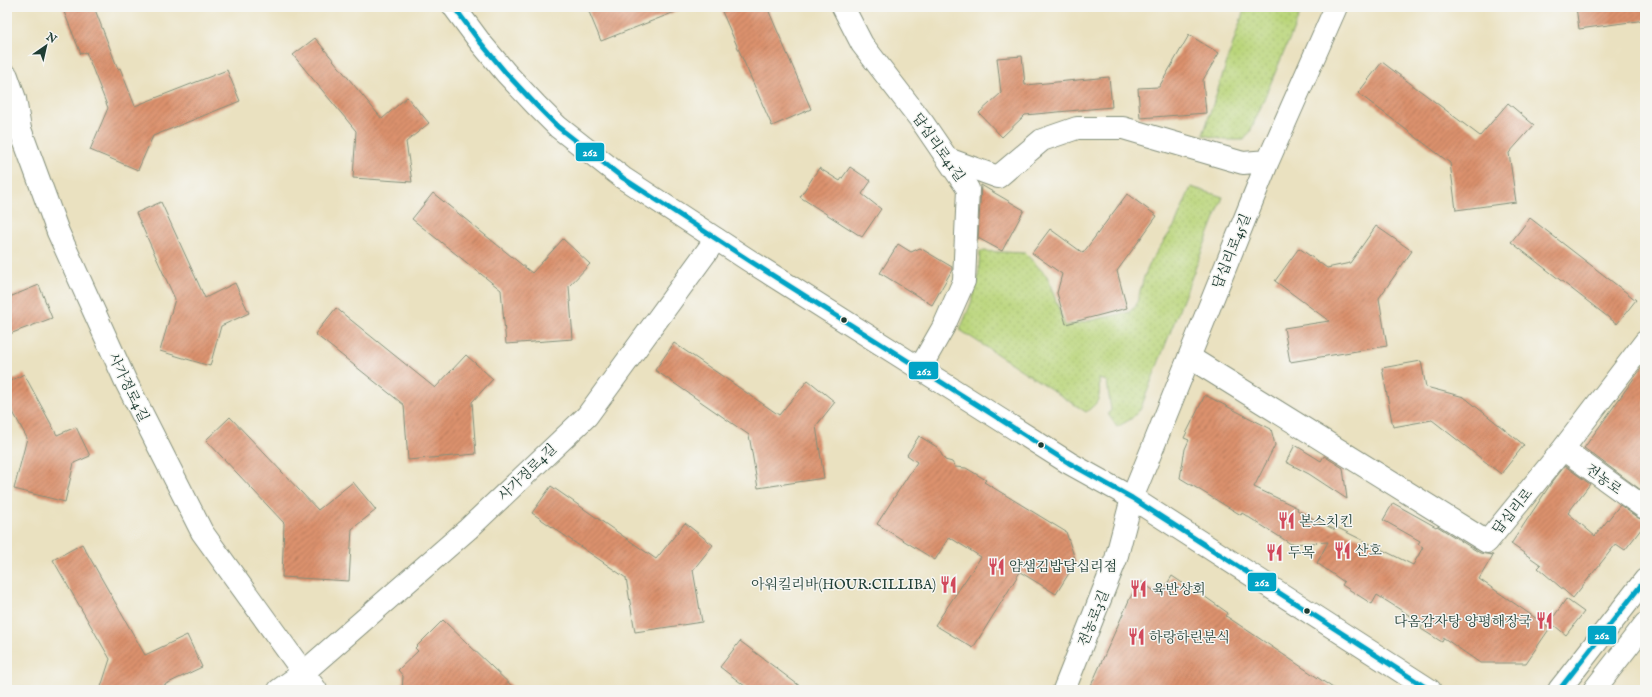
<svg xmlns="http://www.w3.org/2000/svg" width="1652" height="697" font-family="'IM FELL English','Noto Serif KR',serif">
<defs>
<pattern id="garden-dots" width="8" height="8" patternUnits="userSpaceOnUse"><rect width="8" height="8" fill="#bad57a"/><path d="M2 2h.1M6 6h.1" fill="none" stroke="#9fb86a" stroke-width="1.8" stroke-linecap="round"/></pattern>
<pattern id="building-hatch" width="6" height="6" patternUnits="userSpaceOnUse"><rect width="6" height="6" fill="#db916d"/><path d="M-1 1l2-2M0 6l6-6M5 7l2-2" fill="none" stroke="#b1785a"/></pattern>
</defs>
<rect width="100%" height="100%" fill="#f6f6f2"/>
<filter id="ink" filterUnits="userSpaceOnUse"><feTurbulence type="fractalNoise" baseFrequency=".025" numOctaves="2"/><feDisplacementMap in="SourceGraphic" scale="8" xChannelSelector="R" yChannelSelector="G"/><feConvolveMatrix kernelMatrix="1 2 1 2 8 2 1 2 1" color-interpolation-filters="sRGB"/></filter>
<filter id="wash" filterUnits="userSpaceOnUse"><feTurbulence type="fractalNoise" baseFrequency=".012" numOctaves="4" result="noise"/><feDisplacementMap in="SourceGraphic" scale="16" xChannelSelector="R" yChannelSelector="G"/><feGaussianBlur stdDeviation="0.9" result="paint"/><feColorMatrix in="noise" values="0 0 0 0 0 0 0 0 0 0 0 0 0 0 0 0 0 1.4 0 .05"/><feComposite in="paint" operator="in"/></filter>
<g filter="url(#wash)">
<rect width="100%" height="100%" fill="#eae1c0"/>
<!-- garden -->
<path fill="url(#garden-dots)" stroke="#6c8957" d="M1245,7H1303L1250,132L1244,140H1225L1203,135Z
M1191,187L1223,197L1140,410L1131,419L1117,427L1108,414L1111,410L1107,381L1099,379C1100,397 1101,401 1086,412L960,330L971,303L978,279L980,251L1025,253L1047,276L1065,326L1129,312L1136,306L1144,277L1152,259L1175,225Z"/>
<g id="blocks">
<!-- building -->
<path fill="url(#building-hatch)" d="M62,7H94L118,69L120,68L135,106L227,70L240,101L153,136L138,170L90,150L108,108L86,52L81,54Z
M587,7H685V8L601,41Z
M720,7H767L811,109L772,126Z
M1576,7H1645V20L1579,29Z
M1189,35L1219,53L1203,80L1206,113L1140,118L1138,88L1159,87Z
M315,38L382,119L407,97L429,123L406,142L412,182L353,178L356,131L293,55Z
M1022,56L1025,85L1109,77L1112,107L1025,115L1002,137L979,113L1001,93L997,58Z
M1382,62L1480,136L1508,103L1534,125L1509,153L1516,202L1456,210L1450,163L1358,93Z
M850,167L871,181L862,194L881,209L862,237L800,197L819,168L840,181Z
M981,185L1024,210L1002,251L978,238Z
M433,193L532,273L563,239L590,264L569,286L573,339L506,344L501,290L412,219Z
M1127,194L1157,216L1117,271L1127,308L1066,324L1057,293L1062,274L1032,253L1050,229L1083,253Z
M161,202L205,298L235,283L249,313L221,326L210,366L160,351L175,299L136,213Z
M1530,218L1636,300L1617,324L1511,242Z
M1376,226L1412,251L1379,298L1387,346L1290,362L1284,328L1329,321L1275,281L1299,248L1327,268L1350,263Z
M898,244L911,252L920,248L952,267V270L932,305L880,273Z
M39,285L52,318L7,335V298Z
M336,308L435,388L466,355L493,379L472,402L476,454L408,460L404,405L315,334Z
M674,343L779,415L808,380L835,402L816,426L824,478L758,488L749,435L655,370Z
M1421,361L1426,387L1464,397L1524,445L1501,474L1432,420L1393,427L1382,368Z
M1645,363V493L1584,448Z
M24,374L57,435L76,427L90,456L74,463L65,502L14,489L27,438L7,401V383Z
M1205,395L1271,429L1275,445L1254,487L1298,508L1297,510L1335,530L1336,527L1413,565L1423,547L1418,544L1420,541L1383,520L1393,503L1436,527L1437,526L1480,553L1493,555L1479,579L1550,628L1526,663H1480L1444,638L1442,642L1421,629L1423,624L1377,595L1372,604L1342,585L1344,582L1317,563L1328,542L1291,544L1242,513L1241,515L1180,478L1185,449L1189,440L1184,438Z
M230,417L318,510L353,482L376,510L352,529L349,581L282,577L284,523L206,440Z
M919,436L937,447L945,460L952,462L955,467L966,468L986,480L984,482L1066,532L1076,562L1056,594L1020,572L973,648L935,625L981,557L949,537L935,560L877,524L917,462L907,455Z
M1295,445L1321,461L1324,456L1343,468L1347,499L1309,474L1286,462Z
M1565,466L1590,484L1568,513L1595,536L1620,505L1638,518L1645,520V524L1625,550L1616,544L1573,598L1538,568L1541,565L1511,544L1552,482Z
M551,486L656,559L685,523L713,545L693,570L702,622L635,632L626,578L532,513Z
M82,544L145,655L187,635L202,667L164,685L163,690H100L110,659L53,560Z
M1172,576L1193,590L1194,589L1228,613L1226,616L1336,690H1089L1130,598L1140,581L1160,595Z
M1566,599L1584,612L1566,635L1550,622Z
M443,620L516,690H402L403,676L398,670L418,651L415,648Z
M740,641L805,690H750L720,667Z"/>
</g>
</g>
<g filter="url(#ink)">
<use href="#blocks" fill-opacity="0" stroke="#848f7a" stroke-width="1"/>
<g fill="none" stroke-linecap="round" stroke-linejoin="round">
<defs>
<path id="minor" d="M843,7L862,44L923,123L968,189L964,281L944,326L920,368
M7,76L15,99L20,129L58,232L126,382L202,532L316,690
M948,159L998,177L1042,140L1077,128H1123L1243,163L1268,161
M1189,357L1487,542L1563,449L1645,342
M1563,449L1645,508
M279,690L303,673L468,529L587,416L716,239
M1064,690L1116,559L1132,498L1153,447L1268,161L1336,7"/>
<path id="major" d="M454,7L480,42L506,73L536,105L558,127L623,178L750,261L1069,463L1132,498L1430,690
M1559,690L1645,580
M1594,690L1645,624"/>
</defs>
<!-- minor casing -->
<use href="#minor" stroke="#848f7a" stroke-width="24"/>
<!-- major casing -->
<use href="#major" stroke="#848f7a" stroke-width="24"/>
<!-- minor -->
<use href="#minor" stroke="#fff" stroke-width="22"/>
<!-- major -->
<use href="#major" stroke="#fff" stroke-width="22"/>
<defs>
<path id="bus-1" d="M454,7L480,42L506,73L536,105L558,127L623,178L750,261L1069,463L1132,498L1430,690
M1559,690L1645,580"/>
</defs>
<!-- bus-1 casing -->
<use href="#bus-1" stroke="#f6f6f2" stroke-width="8"/>
<!-- bus-1 -->
<use href="#bus-1" stroke="#02a4c6" stroke-width="5"/>
</g>
</g>
<!-- icons -->
<defs>
<symbol id="restaurant-bare" viewBox="-9 -9 18 18"><path d="M-5-6h1v4h1v-4h1v4h1v-4h1v5L-1.5 .5V6h-2V.5L-5-1ZM5-6V6H3V1.5H1.5Q1.5-4 5-6Z" fill="#d1495b" stroke="#f6f6f2" stroke-width="2.5" paint-order="stroke"/></symbol>
</defs>
<g fill-rule="evenodd">
<use href="#restaurant-bare" x="1274" y="508" width="25" height="25"/>
<use href="#restaurant-bare" x="1330" y="538" width="25" height="25"/>
<use href="#restaurant-bare" x="1262" y="540" width="25" height="25"/>
<use href="#restaurant-bare" x="984" y="554" width="25" height="25"/>
<use href="#restaurant-bare" x="936" y="572" width="25" height="25"/>
<use href="#restaurant-bare" x="1126" y="576" width="25" height="25"/>
<use href="#restaurant-bare" x="1532" y="608" width="25" height="25"/>
<use href="#restaurant-bare" x="1124" y="624" width="25" height="25"/>
</g>
<!-- markers -->
<g fill="#1f3d34" stroke="#f6f6f2" stroke-width="1.5">
<circle cx="844" cy="320" r="3.5"/>
<circle cx="1041" cy="445" r="3.5"/>
<circle cx="1307" cy="611" r="3.5"/>
</g>
<g text-anchor="middle" stroke-width="3" stroke-linejoin="round" paint-order="stroke">
<!-- street labels -->
<g font-size="14" fill="#1f3d34" stroke="#f6f6f2">
<text transform="translate(939 147) rotate(55)" y="5">답십리로41길</text>
<text transform="translate(1231 251) rotate(-68)" y="5">답십리로45길</text>
<text transform="translate(129 387) rotate(64)" y="5">사가정로4길</text>
<text transform="translate(527 472) rotate(-44)" y="5">사가정로4길</text>
<text transform="translate(1604 479) rotate(36)" y="5">전농로</text>
<text transform="translate(1512 511) rotate(-51)" y="5">답십리로</text>
<text transform="translate(1093 618) rotate(-68)" y="5">전농로3길</text>
</g>
<!-- poi labels -->
<g font-size="14" fill="#1f3d34" stroke="#f6f6f2" text-anchor="start">
<text x="1299" y="526">본스치킨</text>
<text x="1355" y="555">산호</text>
<text x="1288" y="557">두목</text>
<text x="1009" y="571">얌샘김밥답십리점</text>
<text x="936" y="589" text-anchor="end">아워킬리바(HOUR:CILLIBA)</text>
<text x="1152" y="594">육반상회</text>
<text x="1532" y="626" text-anchor="end">다옴감자탕 양평해장국</text>
<text x="1149" y="642">하랑하린분식</text>
</g>
</g>
<g stroke="#f6f6f2" stroke-width="1.5">
<rect x="575" y="142" width="30" height="20" rx="4" fill="#02a4c6"/>
<rect x="908" y="361" width="31" height="19" rx="4" fill="#02a4c6"/>
<rect x="1247" y="572" width="30" height="20" rx="4" fill="#02a4c6"/>
<rect x="1587" y="625" width="30" height="20" rx="4" fill="#02a4c6"/>
</g>
<g font-size="11" text-anchor="middle" font-weight="bold" fill="#fff">
<text x="590" y="156">262</text>
<text x="924" y="375">262</text>
<text x="1262" y="586">262</text>
<text x="1602" y="639">262</text>
</g>
<!-- margin -->
<rect width="1652" height="697" fill="none" stroke="#f6f6f2" stroke-width="24"/>
<!-- north arrow -->
<g transform="translate(46 46) rotate(34)" stroke="#f6f6f2" stroke-width="3" paint-order="stroke">
<path d="M0-3L7 15L0 10L-7 15Z" fill="#1f3d34"/>
<text y="-6" font-size="11" font-weight="bold" text-anchor="middle" fill="#1f3d34">N</text>
</g>
</svg>
